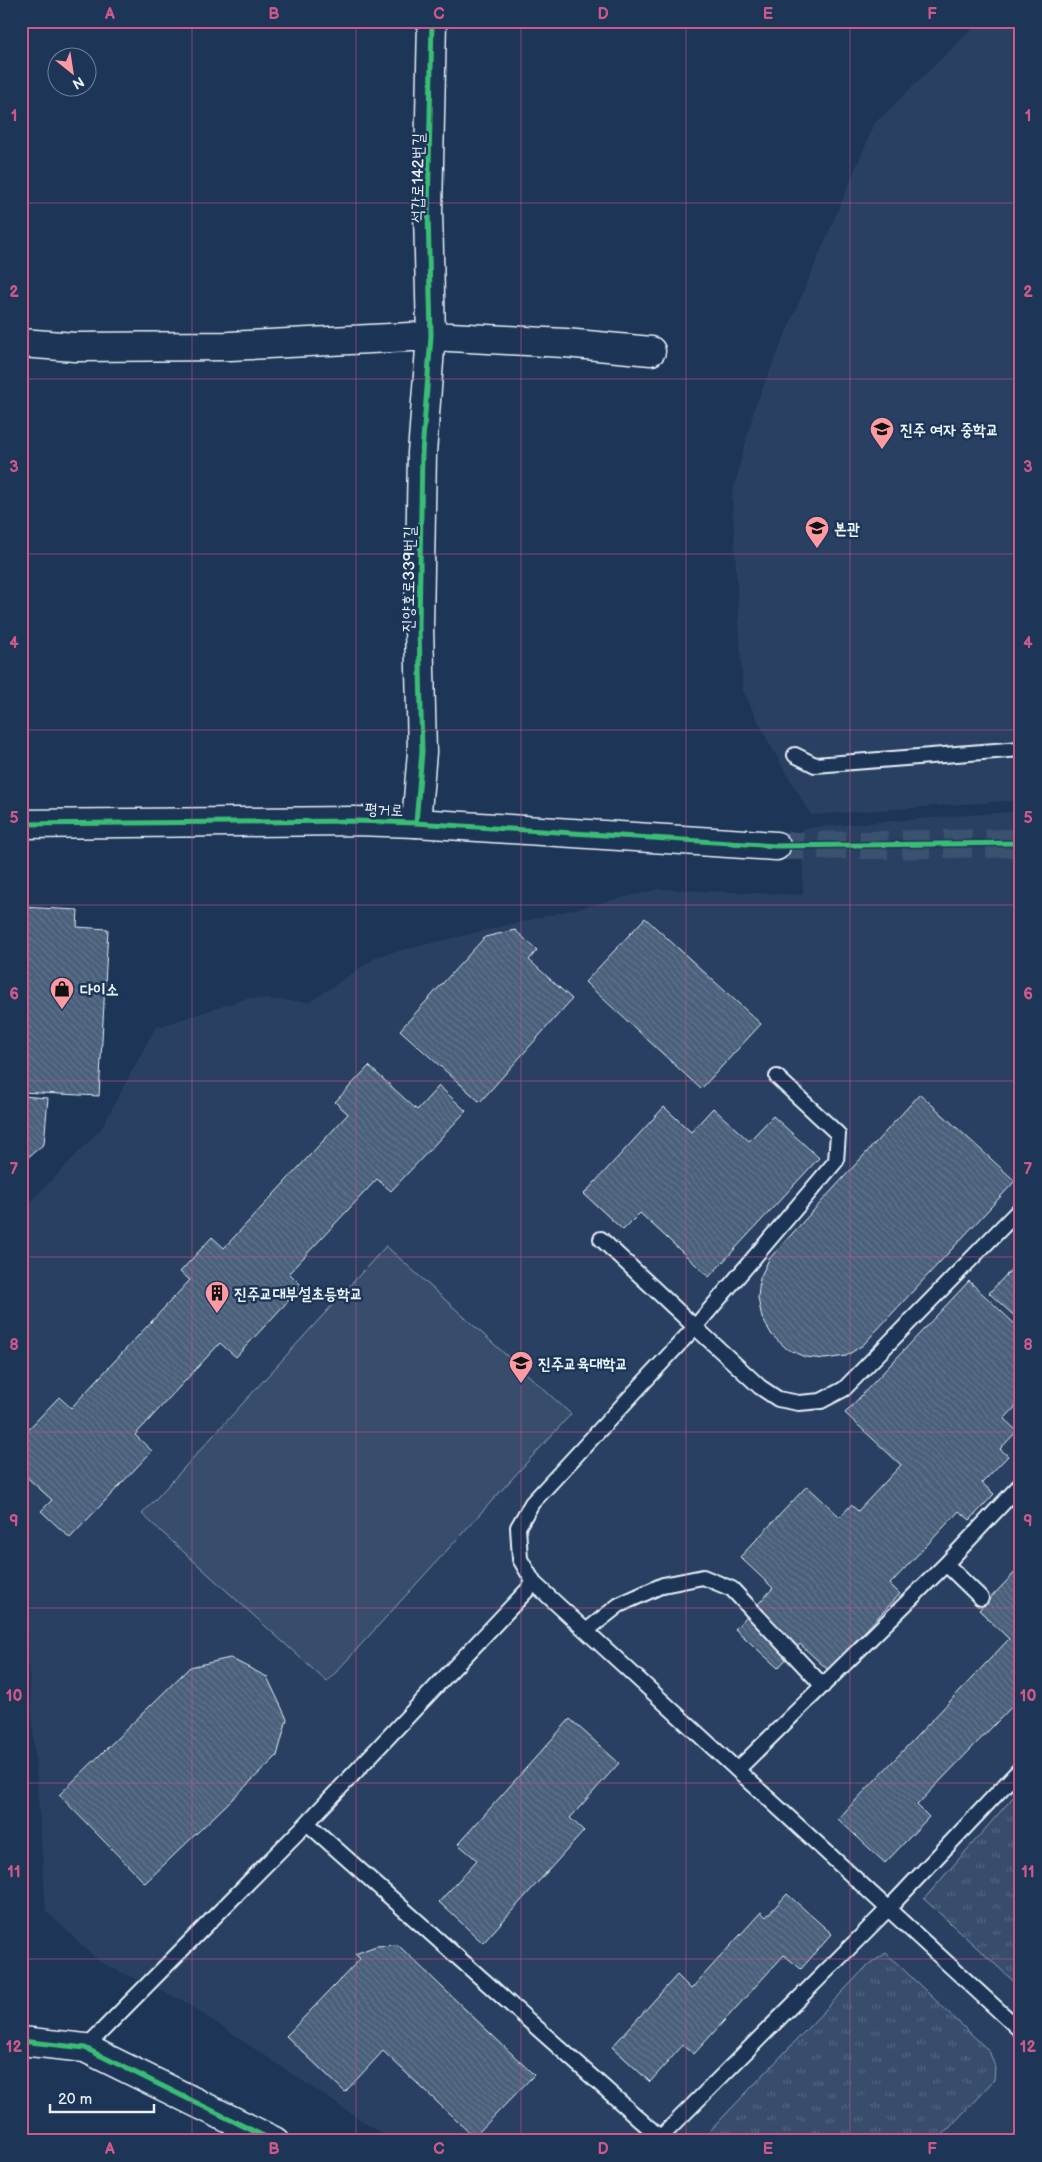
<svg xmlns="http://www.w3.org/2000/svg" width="1042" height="2162" font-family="'Balsamiq Sans','Poor Story',sans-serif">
<defs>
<pattern id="grass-tufts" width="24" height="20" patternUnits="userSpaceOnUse" patternTransform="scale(1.25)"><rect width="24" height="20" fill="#374d6c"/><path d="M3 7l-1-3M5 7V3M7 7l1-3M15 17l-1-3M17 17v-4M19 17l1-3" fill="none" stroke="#546782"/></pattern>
<pattern id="building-back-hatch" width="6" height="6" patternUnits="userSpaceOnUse" patternTransform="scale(1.25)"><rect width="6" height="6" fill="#495e7a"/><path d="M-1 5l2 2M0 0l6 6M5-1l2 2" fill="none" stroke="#63768e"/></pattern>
</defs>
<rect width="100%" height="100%" fill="#1d3557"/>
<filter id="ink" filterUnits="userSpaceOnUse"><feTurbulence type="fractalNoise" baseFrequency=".02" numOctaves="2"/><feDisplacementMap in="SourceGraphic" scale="10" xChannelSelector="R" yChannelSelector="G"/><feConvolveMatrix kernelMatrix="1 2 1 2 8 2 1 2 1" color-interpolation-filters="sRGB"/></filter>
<g filter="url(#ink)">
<!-- built -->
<path fill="#2a4162" d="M980,21H1021V800L811,815L770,745L743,691L732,495L755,406L875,123Z
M1021,811V2141H392L182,2000L101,1963L46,1911L21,1557V1212L101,1129L155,1028L248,998L310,1002L378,956L659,889L803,895L802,828Z"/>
<!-- grass -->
<path fill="url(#grass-tufts)" stroke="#909fb2" d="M1021,1788V1988L924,1899Z
M886,1953L989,2051L995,2066L994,2080L937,2141H709L708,2133L866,1967Z"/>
<!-- garden -->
<path fill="#374d6c" stroke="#909fb2" d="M386,1246L571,1414L327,1682L142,1514Z"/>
<!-- building -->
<path fill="url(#building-back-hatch)" stroke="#e8f1f8" d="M21,907L78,910L77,927L108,929L99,1096L21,1092Z
M645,918L761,1024L701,1089L585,982Z
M515,930L537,950L529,960L572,999L480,1102L400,1030L485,937Z
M369,1066L417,1110L439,1086L466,1111L391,1191L377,1179L289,1273L302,1286L236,1357L220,1343L135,1435L152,1451L70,1538L41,1511L52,1500L21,1472V1437L59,1397L71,1408L190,1280L180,1272L212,1237L224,1248L348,1114L335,1102Z
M920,1094L1015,1181L863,1345L846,1356L825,1359L805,1357L787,1349L772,1335L762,1318L758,1298L760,1278L769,1259Z
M21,1096L48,1098L44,1144L21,1163Z
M664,1107L691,1132L713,1108L749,1141L773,1116L819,1158L709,1277L640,1213L623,1230L584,1194Z
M1021,1259V1322L989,1293Z
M969,1281L1021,1330V1401L1004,1419L1017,1431L1000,1449L1008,1456L982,1483L994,1494L970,1520L959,1511L890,1584L900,1594L828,1670L800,1644L778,1668L735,1629L773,1588L740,1557L807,1486L840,1517L851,1505L858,1511L901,1465L845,1413Z
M1021,1566V1697L917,1805L929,1817L885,1863L838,1819L1009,1639L979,1610Z
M230,1658L267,1677L287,1719L277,1756L145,1883L59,1795L190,1667Z
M570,1719L619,1763L570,1818L584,1831L483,1943L439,1902L477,1860L458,1844Z
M787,1894L832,1934L801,1969L784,1955L694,2054L683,2045L650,2082L612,2047L677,1975L691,1989L761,1912L766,1917Z
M398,1945L534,2075L474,2137L383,2051L345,2092L286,2036L360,1959L355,1954L376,1946Z
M1021,2127V2141H1008Z"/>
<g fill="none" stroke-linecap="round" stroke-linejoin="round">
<!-- tertiary-tunnel -->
<path stroke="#3b516f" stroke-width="28" stroke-dasharray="28 14" stroke-linecap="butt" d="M776,846L1021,843"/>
<defs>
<path id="service" d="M795,755L815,765L1021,749
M777,1077L838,1134L836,1161L695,1327L760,1387L778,1399L799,1403L821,1401L844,1389L1021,1208
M946,1564L981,1598
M534,1583L520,1559L518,1527L532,1503L695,1327L601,1239
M586,1631L619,1605L663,1585L703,1577L732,1589L823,1686
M737,1770L946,1564L1021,1484
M307,1823L664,2141
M85,2048L307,1823L534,1583L1021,2031
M661,2137L888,1909L1021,1768"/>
<path id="minor" d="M21,343L75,347L229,346L431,336L565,343L651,351
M416,823L422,752L419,626L422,453L431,336L428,212L432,21
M21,2041L85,2048L274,2141"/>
<path id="tertiary" d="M21,824L355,821L416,823L776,846"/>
</defs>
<!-- service casing -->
<use href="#service" stroke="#e8f1f8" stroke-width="18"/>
<!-- minor casing -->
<use href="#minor" stroke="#e8f1f8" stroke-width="31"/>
<!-- tertiary casing -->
<use href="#tertiary" stroke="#e8f1f8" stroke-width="31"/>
<!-- service -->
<use href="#service" stroke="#1d3557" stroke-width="14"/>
<!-- minor -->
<use href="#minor" stroke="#1d3557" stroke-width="28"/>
<!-- tertiary -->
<use href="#tertiary" stroke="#1d3557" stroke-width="28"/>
<defs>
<path id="cycleway" d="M416,823L422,752L419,626L422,453L431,336L428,212L432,21
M21,824L355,821L416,823L776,846L1021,843
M21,2041L85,2048L274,2141"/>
</defs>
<!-- cycleway casing -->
<use href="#cycleway" stroke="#1d3557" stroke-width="8"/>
<!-- cycleway -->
<use href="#cycleway" stroke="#3abd76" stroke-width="5"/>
</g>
</g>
<!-- grid -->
<path fill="none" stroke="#cd598a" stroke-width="1" stroke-opacity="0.55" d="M192,21V2141M356,21V2141M521,21V2141M686,21V2141M850,21V2141M21,203H1021M21,379H1021M21,554H1021M21,730H1021M21,905H1021M21,1081H1021M21,1257H1021M21,1432H1021M21,1608H1021M21,1783H1021M21,1959H1021"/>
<!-- icons -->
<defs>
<symbol id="school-pin" viewBox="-11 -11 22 30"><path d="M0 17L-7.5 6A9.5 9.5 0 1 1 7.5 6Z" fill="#ff9aa2" stroke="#1d3557"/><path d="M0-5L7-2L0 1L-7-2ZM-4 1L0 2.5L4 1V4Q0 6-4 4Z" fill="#111"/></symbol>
<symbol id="shop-pin" viewBox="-11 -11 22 30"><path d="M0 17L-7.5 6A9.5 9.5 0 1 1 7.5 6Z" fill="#ff9aa2" stroke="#1d3557"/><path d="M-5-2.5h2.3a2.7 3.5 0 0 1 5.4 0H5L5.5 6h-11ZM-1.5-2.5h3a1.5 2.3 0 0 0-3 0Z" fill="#111"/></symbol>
<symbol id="building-pin" viewBox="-11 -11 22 30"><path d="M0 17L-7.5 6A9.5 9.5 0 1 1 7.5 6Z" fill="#ff9aa2" stroke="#1d3557"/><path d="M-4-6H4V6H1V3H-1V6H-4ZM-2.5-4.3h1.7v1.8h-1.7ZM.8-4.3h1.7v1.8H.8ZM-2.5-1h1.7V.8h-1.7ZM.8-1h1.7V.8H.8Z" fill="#111"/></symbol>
<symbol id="university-pin" viewBox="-11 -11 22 30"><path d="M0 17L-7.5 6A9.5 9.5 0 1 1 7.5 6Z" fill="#ff9aa2" stroke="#1d3557"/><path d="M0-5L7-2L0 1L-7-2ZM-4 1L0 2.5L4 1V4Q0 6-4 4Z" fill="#111"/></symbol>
</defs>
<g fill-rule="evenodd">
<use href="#school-pin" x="868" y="415" width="28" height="38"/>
<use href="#school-pin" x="803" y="514" width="28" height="38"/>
<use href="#shop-pin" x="48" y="975" width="28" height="38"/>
<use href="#building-pin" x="203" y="1279" width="28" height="38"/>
<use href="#university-pin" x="507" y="1349" width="28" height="38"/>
</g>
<g text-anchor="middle" stroke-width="5" stroke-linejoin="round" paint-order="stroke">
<!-- street labels -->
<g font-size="16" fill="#e8f1f8" stroke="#1d3557">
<text transform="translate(417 178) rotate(-89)" y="6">석갑로142번길</text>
<text transform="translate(408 579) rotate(-89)" y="6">진양호로339번길</text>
<text transform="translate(384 809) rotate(2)" y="6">평거로</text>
</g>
<!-- poi labels -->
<g font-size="16" font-weight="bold" fill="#e8f1f8" stroke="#1d3557" text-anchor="start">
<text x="900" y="435">진주 여자 중학교</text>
<text x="834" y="534">본관</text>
<text x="80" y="995">다이소</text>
<text x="234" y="1299">진주교대부설초등학교</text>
<text x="538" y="1369">진주교육대학교</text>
</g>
</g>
<!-- margin -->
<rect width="1042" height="2162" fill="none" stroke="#1d3557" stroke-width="55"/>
<!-- north arrow -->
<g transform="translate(72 72) rotate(150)"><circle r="24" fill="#1d3557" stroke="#6e8097"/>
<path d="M0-4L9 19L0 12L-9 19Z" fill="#ff9aa2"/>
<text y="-8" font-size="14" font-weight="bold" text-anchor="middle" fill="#e8f1f8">N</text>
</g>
<!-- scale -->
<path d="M50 2104v8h104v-8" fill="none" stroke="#e8f1f8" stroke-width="2.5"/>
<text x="58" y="2104" font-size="15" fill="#e8f1f8" stroke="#1d3557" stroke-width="4" paint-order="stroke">20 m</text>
<rect x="28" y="28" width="986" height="2106" fill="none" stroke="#cd598a" stroke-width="2"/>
<g font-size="16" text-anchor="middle" font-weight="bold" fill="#cd598a">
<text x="110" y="19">A</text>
<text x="274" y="19">B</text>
<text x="439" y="19">C</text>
<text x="603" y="19">D</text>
<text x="768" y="19">E</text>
<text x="932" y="19">F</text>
<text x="14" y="121">1</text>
<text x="1028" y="121">1</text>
<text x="14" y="297">2</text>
<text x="1028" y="297">2</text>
<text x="14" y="472">3</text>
<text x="1028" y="472">3</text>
<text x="14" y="648">4</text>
<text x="1028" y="648">4</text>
<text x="14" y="823">5</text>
<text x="1028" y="823">5</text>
<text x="14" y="999">6</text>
<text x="1028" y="999">6</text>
<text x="14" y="1174">7</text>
<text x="1028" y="1174">7</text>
<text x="14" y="1350">8</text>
<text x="1028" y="1350">8</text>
<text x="14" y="1526">9</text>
<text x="1028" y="1526">9</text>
<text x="14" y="1701">10</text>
<text x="1028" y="1701">10</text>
<text x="14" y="1877">11</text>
<text x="1028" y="1877">11</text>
<text x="14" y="2052">12</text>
<text x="1028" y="2052">12</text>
<text x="110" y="2154">A</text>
<text x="274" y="2154">B</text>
<text x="439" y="2154">C</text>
<text x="603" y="2154">D</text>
<text x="768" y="2154">E</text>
<text x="932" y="2154">F</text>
</g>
</svg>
